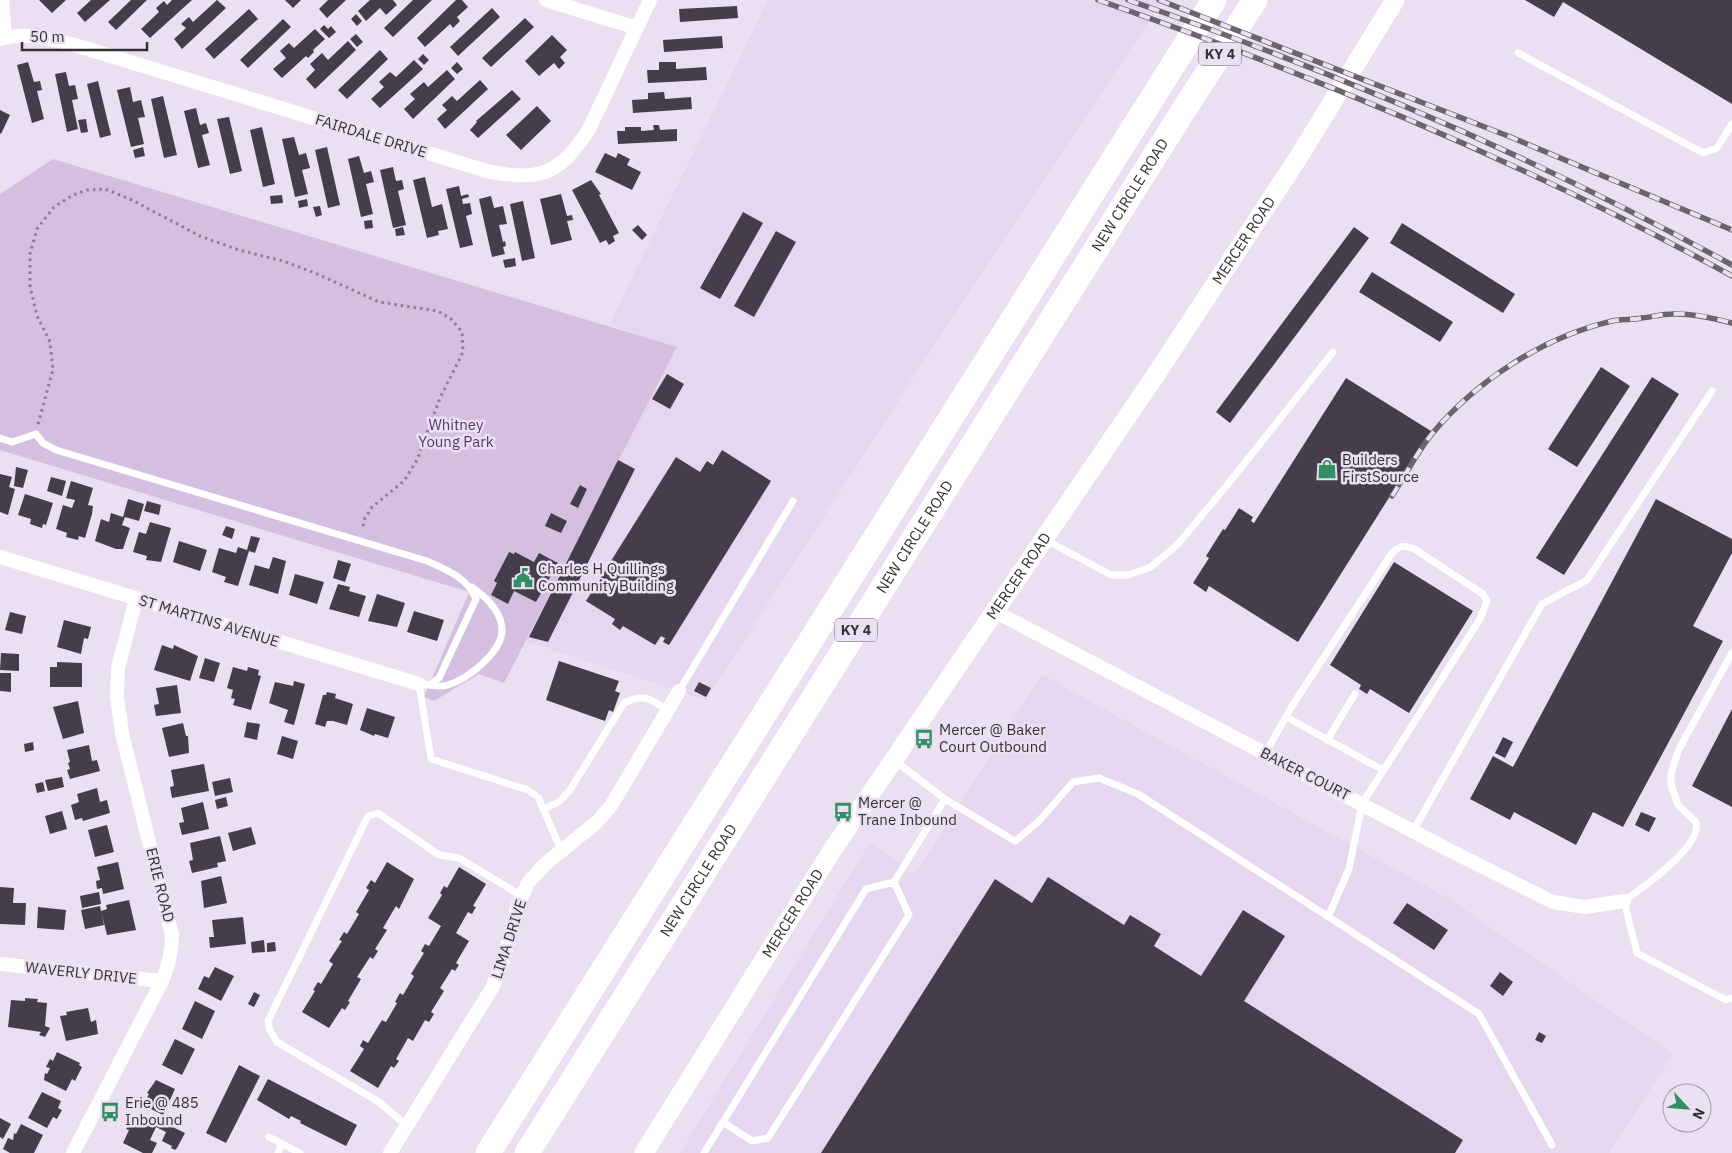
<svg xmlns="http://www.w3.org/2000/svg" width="1732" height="1153" font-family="'IBM Plex Sans',sans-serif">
<rect width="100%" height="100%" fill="#ebe0f2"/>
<!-- built -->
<path fill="#e6d6ef" d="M768,0H1163L942,333L706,700L525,641L677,348L609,325Z
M1042,675L1451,900L1673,1054L1609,1153H680L870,842L915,874Z"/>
<!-- green -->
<path fill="#d5bfe1" d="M53,159L677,347L504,683L479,674L434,701L424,697L469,592L0,450V194Z"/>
<!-- building -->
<path fill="#463d4c" d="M39,0H66L52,13Z
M91,0H110L85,22L77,13Z
M131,0H147L116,30L108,22Z
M172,0H192L150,38L141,29L159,12L156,8L164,1L167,5Z
M217,0L226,8L182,49L174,39L186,28L181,24L189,17L193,22Z
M285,0H301L293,8Z
M328,0H346L327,18L319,9Z
M370,0H393L397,5L386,15L380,8L366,21L358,11Z
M413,0H432L393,37L384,28Z
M456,0H462L468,7L457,17L460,21L453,28L450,24L425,47L417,38Z
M1525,0H1732V104L1563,2L1554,17Z
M737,6L738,18L680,22L679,9Z
M492,8L500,17L458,56L450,47Z
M249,9L258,19L214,59L205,49Z
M356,14L362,21L357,26L351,19Z
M525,18L534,27L491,67L482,58Z
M283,19L291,27L248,68L240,60Z
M324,25L328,29L331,26L336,32L329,38L320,29Z
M315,29L325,39L313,50L314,52L308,58L306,56L282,78L273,69L286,58L280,51L289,43L294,48Z
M356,34L363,42L357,47L350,39Z
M552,35L567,50L560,57L565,63L559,69L554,63L539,76L525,61Z
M722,36L723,48L664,52L663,40Z
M348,41L356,50L315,89L306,79L315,70L310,64L322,53L328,60Z
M380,50L388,59L347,99L338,90Z
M423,54L429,60L424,65L418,59Z
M414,60L423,69L380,108L371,99L384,87L379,82L390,72L396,77Z
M28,62L34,82L40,81L42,90L37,91L44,119L32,123L17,65Z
M457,62L463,69L457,74L451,68Z
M659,62H676V69L706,67L707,80L648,83L647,70H659Z
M447,70L455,79L413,119L404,109L415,99L410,94L424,82L428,87Z
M66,72L69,86L75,85L78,99L72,100L78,129L67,132L55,74Z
M480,80L488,89L445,129L437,119L447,110L442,105L452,96L457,101Z
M98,81L111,135L100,138L87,84Z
M130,87L133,102L141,100L145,117L138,118L144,144L131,147L117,90Z
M512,90L521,99L478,138L470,130L477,122L476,121Z
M664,92L665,99L691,97L692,109L633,113L632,100L648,99V93Z
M163,96L177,155L164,158L151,99Z
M537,106L551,121L521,150L506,135Z
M196,108L200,125L206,123L209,133L202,135L210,165L198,168L184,111Z
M0,110L10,115L1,134L0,133Z
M229,117L242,171L230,174L217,119Z
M86,119L88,132L81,133L78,120Z
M653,125H659L660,130L677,129V141L618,144L617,131H625V127H641V131L654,130Z
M262,127L275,184L263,187L250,130Z
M294,137L299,155L306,153L310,168L302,170L308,194L295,197L282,139Z
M143,147L145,156L135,158L133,150Z
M327,147L340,205L328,208L315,150Z
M605,153L616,158L618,153L630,159L627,165L641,172L632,190L595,172Z
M359,156L364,173L371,171L374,182L366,184L373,214L361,217L348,159Z
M393,167L396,181L402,180L404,189L398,191L406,225L393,228L380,170Z
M425,177L432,207L442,204L448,229L438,231L439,235L427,238L413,180Z
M591,180L601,194L599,195L619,233L613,236L615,241L609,245L606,240L600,243L572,190Z
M459,186L461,196L468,194L469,197L462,199L463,204L470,203L472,214L466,216L473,245L460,248L446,189Z
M561,194L567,216L572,215L573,220L567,221L572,240L551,245L540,199Z
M282,195L283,203L271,204L270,196Z
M491,196L494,208L503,206L507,224L499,225L503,242L505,241L506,246L503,247L505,254L492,257L479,199Z
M307,199L308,206L299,208L298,201Z
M523,201L535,258L522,261L510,204Z
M320,206L322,215L316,217L313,207Z
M743,212L763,223L720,299L700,288Z
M372,220L373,228L365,229L364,221Z
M1402,223L1515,294L1503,313L1390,243Z
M638,225L647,235L642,240L632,230Z
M403,227L405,235L396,236L395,229Z
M1354,227L1369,238L1230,423L1216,412Z
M776,231L796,242L754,317L734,306Z
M515,258L516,266L505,268L503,260Z
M1372,272L1453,322L1440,342L1359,292Z
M1601,367L1630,386L1577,467L1548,449Z
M667,374L684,384L670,409L652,399Z
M1652,377L1679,394L1564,575L1536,558Z
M1346,378L1431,431L1298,642L1209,586L1206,592L1193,583L1209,558L1206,556L1223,529L1225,530L1239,508L1253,517L1251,521L1254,523Z
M722,450L771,481L669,645L663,642L665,638L661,636L655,645L623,626L620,630L612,624L615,619L586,601L676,457L700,472L707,461L713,465Z
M618,460L635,469L548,642L529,637Z
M16,467L28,470L23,488L14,486Z
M0,474L12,477L9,487L15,489L8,515L0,512Z
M51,477L66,481L62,496L47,491Z
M71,481L93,488L88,505L93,506L92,514L85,538L79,536L78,540L66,537L67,533L56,529L63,505L72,508L75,500L66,498Z
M580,485L587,489L578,508L570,504Z
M25,494L53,503L46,525L43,524L42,528L30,524L31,519L18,515Z
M128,499L144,504L139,521L125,517L122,525L130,528L123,549H116L95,541L101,519L109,522L111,513L123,517Z
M1656,499L1732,539V553L1693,626L1723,641L1623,827L1593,812L1576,845L1514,812L1510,820L1470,799L1493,756L1513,767Z
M147,501L161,505L159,515L144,511Z
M551,513L567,521L561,533L545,526Z
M150,522L171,528L161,562L146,560L147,556L133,552L139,532L146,534Z
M226,526L235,529L232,539L222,535Z
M251,536L260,538L255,553L249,551L238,586L224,582L226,577L212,572L219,548L236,553L238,547L247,550Z
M179,541L207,550L200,571L173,562Z
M509,552L514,554L515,552L534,562L539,553L558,563L536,602L514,591L508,604L491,595L497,583L494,581Z
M273,557L286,561L278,594L249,585L255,565L269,569Z
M338,560L351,564L345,582L333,578Z
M1394,562L1473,611L1409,713L1370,689L1367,694L1359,689L1361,685L1330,665Z
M295,574L324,582L317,604L289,595Z
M338,584L350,587L349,591L366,596L359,617L329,609Z
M377,594L405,603L397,627L368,621Z
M414,611L444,620L437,641L407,632Z
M10,612L26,616L22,634L5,630Z
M64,620L91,627L88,639L84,638L81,654L57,647Z
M162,645L173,649L174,645L198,656L190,681L154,670Z
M1,653L19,654V671L0,670Z
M205,658L220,663L214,682L199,678Z
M559,661L619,681L615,691L620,693L613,712L609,710L605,721L546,700Z
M57,662L82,663V687H50V667H57Z
M233,667L247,671L248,667L259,670L258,675L261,676L251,710L233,705L235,699L231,698L233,690L227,688Z
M0,673H11V692L0,691Z
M294,681L305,684L294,725L284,722L288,710L269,703L275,682L293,686Z
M699,682L711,688L706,697L694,691Z
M177,685L181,713L156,716L154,705L159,704L156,688Z
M327,692L336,694L335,698L353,704L347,725L333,721H327L325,727L315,724L323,695H326Z
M78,701L84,733L63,739L53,707Z
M367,708L395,717L388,738L375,734L374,736L360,730Z
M1732,709V807L1692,786Z
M247,722L260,724L257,740L244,737Z
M183,723L186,736H188L189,753L169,757L162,728Z
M282,736L298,741L293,759L277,754Z
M1503,737L1513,742L1505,758L1495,753Z
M33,742L34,750L25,752L24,744Z
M89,745L92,761L97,760L100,771L70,779L67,770L70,769L68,763L70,762L67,750Z
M204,764L209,791L172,798L170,787L174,786L171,770Z
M62,777L64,787L48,791L45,780Z
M230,778L233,792L215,796L212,782Z
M43,782L45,791L37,793L35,784Z
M97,788L100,802L107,800L110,813L83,821L82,818L75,820L71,805L79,802L77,794Z
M226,797L228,806L217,809L215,800Z
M203,802L209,829L182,835L179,823L184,822L181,808Z
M62,811L67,829L50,834L45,816Z
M1641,812L1656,818L1649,832L1635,825Z
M107,825L114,852L95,857L88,830Z
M251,827L256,844L233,851L228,833Z
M220,836L226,861L217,863L218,867L192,873L189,861L193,860L190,843Z
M118,862L124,889L103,894L102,888L97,889L96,881L100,880L97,867Z
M387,862L414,879L399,909L396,906L383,928L387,930L375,949L378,951L373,959L370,957L357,977L361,979L348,1001L350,1002L345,1010L342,1008L329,1028L302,1012L315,991L313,990L318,982L321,984L333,964L329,961L342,941L339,940L344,932L347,934L359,914L356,912L369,890L366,888L371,880L375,883Z
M459,867L486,884L473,906L476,907L472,914L468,912L456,933L469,941L456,963L459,965L455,971L452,969L440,988L444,991L431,1012L434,1014L429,1022L425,1020L413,1041L408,1038L396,1059L399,1061L394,1068L391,1066L378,1088L350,1071L364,1049L360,1046L363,1040L368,1043L382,1020L386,1022L397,1003L395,1002L400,993L403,995L414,976L411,974L424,953L421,951L425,944L429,946L441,926L428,918L442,895L440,893L444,886L447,888Z
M221,876L227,903L204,908L201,881Z
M1048,877L1124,925L1130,915L1161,934L1154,946L1201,976L1243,910L1285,936L1244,1001L1463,1140L1455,1153H821L995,879L1032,903Z
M0,887L14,888L13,903H26L25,925L0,924Z
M99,892L101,904L82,908L80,896Z
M129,900L136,930L107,935L101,911L107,909L106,905Z
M1407,903L1448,930L1434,950L1393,923Z
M100,906L104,925L85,929L81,910Z
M38,907L66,910L64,930L37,928Z
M243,917L246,944L210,948L209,937H214L212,920Z
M264,940L265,952L252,953L251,942Z
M275,942L276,951L267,952V943Z
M215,967L234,976L221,1001L198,989L204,976L209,978Z
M1500,972L1513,982L1503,996L1490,986Z
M254,992L260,995L254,1007L248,1004Z
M25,998L38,999L37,1002L47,1003L45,1026L50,1028L45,1037L39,1035L41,1032L8,1027L11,1000L25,1001Z
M195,1001L215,1011L202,1039L182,1029Z
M88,1008L91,1022L96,1020L98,1034L66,1041L60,1016L67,1015L66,1012Z
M1539,1032L1546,1036L1542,1043L1535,1040Z
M175,1039L195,1049L182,1075L162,1065Z
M57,1052L80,1063L79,1065L82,1067L75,1081L72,1079L66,1091L44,1080L45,1073L47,1074L50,1068L46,1067L50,1059L53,1061Z
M239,1065L260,1076L226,1143L206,1133Z
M268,1079L357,1125L346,1146L300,1123L301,1121L291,1116L289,1119L257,1100Z
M156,1080L175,1089L163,1115L143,1105L149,1094L147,1093Z
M42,1092L61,1101L58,1108L62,1110L57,1119L53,1117L47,1128L28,1118Z
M136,1117L153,1125L156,1119L185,1133L177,1148L175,1150L171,1148L172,1146L162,1141L166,1132L156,1127L150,1140L157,1143L152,1153H143L123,1143L129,1130L126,1129L129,1125L131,1126Z
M0,1118L11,1124L3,1139L0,1137Z
M21,1124L43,1135L34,1153H10L3,1149L8,1138L13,1140L14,1133L16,1134Z"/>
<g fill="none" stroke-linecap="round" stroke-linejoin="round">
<!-- path -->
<path stroke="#88808c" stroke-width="3" stroke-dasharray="2.5 4" stroke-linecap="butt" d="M38,424L53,370L50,342L37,316L30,286V254L37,229L54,207L73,195L87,190L105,189L132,200L200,236L239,250L283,261L315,273L379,302L438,311L451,319L462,332L463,352L440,398L417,460L404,481L372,507L365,518L362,530"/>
<!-- lane -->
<path stroke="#fff" stroke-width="7" d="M1518,53L1703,153L1717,148L1732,124
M0,438L12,442L36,434L43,443L56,450L427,561C447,570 468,578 476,599L439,678L429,685L419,684L431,759L528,790L538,797L562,852
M1046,540L1111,575H1128L1151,567L1178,544L1228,484L1333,352
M1732,653L1679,749L1671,773V785L1678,805L1696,822C1703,846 1642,888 1624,901L1637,953L1726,1000L1732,998
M429,685C435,686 443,687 448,685C468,679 502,652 502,630C502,612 486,597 472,587
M679,691L793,501
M1286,717L1383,770
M1327,740L1355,694
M1265,754L1292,706L1392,553C1400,545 1405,545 1416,550L1483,594L1487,601L1480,619L1362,804L1349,869L1328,917
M894,760L945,799L1015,841L1038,822L1073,782L1099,778L1138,794L1479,1014L1552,1145
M545,809L560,801L570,790L624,703C644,693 650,699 668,710
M1413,831L1542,604L1587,580L1712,391
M723,1122L866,889L894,882
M407,1126L379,1102L277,1042L270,1030L268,1021L368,816L378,813L439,855L459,858L522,896
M269,1137L300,1153
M278,1153L282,1144
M704,1153L723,1122L752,1141L768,1138L909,915L894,882L945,799"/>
<!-- street -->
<path stroke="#fff" stroke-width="14" d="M2,0L5,37
M546,0L637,28
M0,39C27,31 51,39 78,46L490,172C542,181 560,174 589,129L650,0
M0,557L419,684
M994,611L1443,847L1553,902L1585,907L1624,901
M0,964L162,981
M73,1153L162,981C169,965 172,952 172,935L122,733L117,697L118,668L136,599
M390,1153L492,988L503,961L518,905L528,883L544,865L597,822L611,806L679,691"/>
<!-- secondary -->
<path stroke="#fff" stroke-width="19" id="s1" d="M644,1153L831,852L1157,373L1298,158L1395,0"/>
<!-- highway -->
<g stroke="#fff" stroke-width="25">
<path d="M488,1153L1214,0"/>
<path id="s2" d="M527,1153L1185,108L1255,0"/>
</g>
<defs>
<path id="rail" d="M1098,0C1316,76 1530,165 1732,276
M1128,0C1336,72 1540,159 1732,265
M1159,0L1508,136L1732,230
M1392,496C1405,476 1416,454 1431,435C1476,381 1543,337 1612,321C1621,319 1632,320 1642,318C1652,317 1662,314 1672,314C1692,313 1713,318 1732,323"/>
</defs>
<!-- rail casing -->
<use href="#rail" stroke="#6a646e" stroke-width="5.5"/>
<!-- rail -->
<use href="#rail" stroke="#ebe0f2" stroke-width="4" stroke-dasharray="11" stroke-linecap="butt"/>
</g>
<!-- icons -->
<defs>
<symbol id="shop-bare" viewBox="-9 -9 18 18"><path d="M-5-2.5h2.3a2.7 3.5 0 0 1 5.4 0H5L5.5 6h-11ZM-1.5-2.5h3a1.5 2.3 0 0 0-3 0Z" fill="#338e64" stroke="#ebe0f2" stroke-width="2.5" paint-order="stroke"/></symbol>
<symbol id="civic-bare" viewBox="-9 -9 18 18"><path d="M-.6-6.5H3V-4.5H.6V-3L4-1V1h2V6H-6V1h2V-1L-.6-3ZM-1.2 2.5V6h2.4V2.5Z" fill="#338e64" stroke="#ebe0f2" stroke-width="2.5" paint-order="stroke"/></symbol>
<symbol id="bus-bare" viewBox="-9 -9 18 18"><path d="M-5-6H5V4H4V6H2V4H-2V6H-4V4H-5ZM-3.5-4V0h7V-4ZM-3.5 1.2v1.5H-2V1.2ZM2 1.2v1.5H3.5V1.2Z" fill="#338e64" stroke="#ebe0f2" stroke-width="2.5" paint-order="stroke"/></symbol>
</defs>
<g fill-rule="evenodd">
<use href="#shop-bare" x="1313" y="455" width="28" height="28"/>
<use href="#civic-bare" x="509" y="564" width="28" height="28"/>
<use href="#bus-bare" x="910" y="725" width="28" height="28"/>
<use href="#bus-bare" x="829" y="798" width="28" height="28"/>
<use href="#bus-bare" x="96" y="1098" width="28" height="28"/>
</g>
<g text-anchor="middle" stroke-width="5" stroke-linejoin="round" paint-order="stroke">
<!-- shield labels -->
<g fill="#ebe0f2" stroke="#6c656f" stroke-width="1">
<rect x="1199" y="42.5" width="42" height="23" rx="4"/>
<rect x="835" y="618.5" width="42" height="23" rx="4"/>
</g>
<g font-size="14" font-weight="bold" fill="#353037">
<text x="1220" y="59">KY 4</text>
<text x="856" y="635">KY 4</text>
</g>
<!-- street labels -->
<g font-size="15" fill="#353037" stroke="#ebe0f2">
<text transform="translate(371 136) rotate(17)" y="5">FAIRDALE DRIVE</text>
<text dy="5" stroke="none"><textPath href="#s2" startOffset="1132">NEW CIRCLE ROAD</textPath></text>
<text dy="5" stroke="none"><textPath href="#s1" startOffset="1092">MERCER ROAD</textPath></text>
<text dy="5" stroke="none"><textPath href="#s2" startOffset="728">NEW CIRCLE ROAD</textPath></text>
<text dy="5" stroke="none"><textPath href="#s1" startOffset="688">MERCER ROAD</textPath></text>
<text transform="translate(209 621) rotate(17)" y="5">ST MARTINS AVENUE</text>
<text transform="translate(1305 774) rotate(27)" y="5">BAKER COURT</text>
<text dy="5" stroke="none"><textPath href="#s2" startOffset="322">NEW CIRCLE ROAD</textPath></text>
<text transform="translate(160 885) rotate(76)" y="5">ERIE ROAD</text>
<text dy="5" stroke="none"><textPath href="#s1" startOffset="282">MERCER ROAD</textPath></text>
<text transform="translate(509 939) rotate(-72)" y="5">LIMA DRIVE</text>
<text transform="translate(81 973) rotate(6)" y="5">WAVERLY DRIVE</text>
</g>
<!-- park labels -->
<g font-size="15" fill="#573768" stroke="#ebe0f2">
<text x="456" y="430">Whitney<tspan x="456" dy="17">Young Park</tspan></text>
</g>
<!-- poi labels -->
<g font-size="15" fill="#353037" stroke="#ebe0f2" text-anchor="start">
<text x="1342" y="465">Builders<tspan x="1342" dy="17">FirstSource</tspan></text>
<text x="538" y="574">Charles H Quillings<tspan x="538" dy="17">Community Building</tspan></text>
<text x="939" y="735">Mercer @ Baker<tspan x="939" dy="17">Court Outbound</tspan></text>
<text x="858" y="808">Mercer @<tspan x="858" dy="17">Trane Inbound</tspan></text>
<text x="125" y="1108">Erie @ 485<tspan x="125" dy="17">Inbound</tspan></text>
</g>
</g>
<!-- north arrow -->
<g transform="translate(1687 1108) rotate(116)"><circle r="24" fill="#ebe0f2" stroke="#a29aa7"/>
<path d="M0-4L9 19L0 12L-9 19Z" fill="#338e64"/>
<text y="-8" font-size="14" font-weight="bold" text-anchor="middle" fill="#353037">N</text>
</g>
<!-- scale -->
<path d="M22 42v8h125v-8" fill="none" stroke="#353037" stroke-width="2.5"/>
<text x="30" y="42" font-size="15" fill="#353037" stroke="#ebe0f2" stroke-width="4" paint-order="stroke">50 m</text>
</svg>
